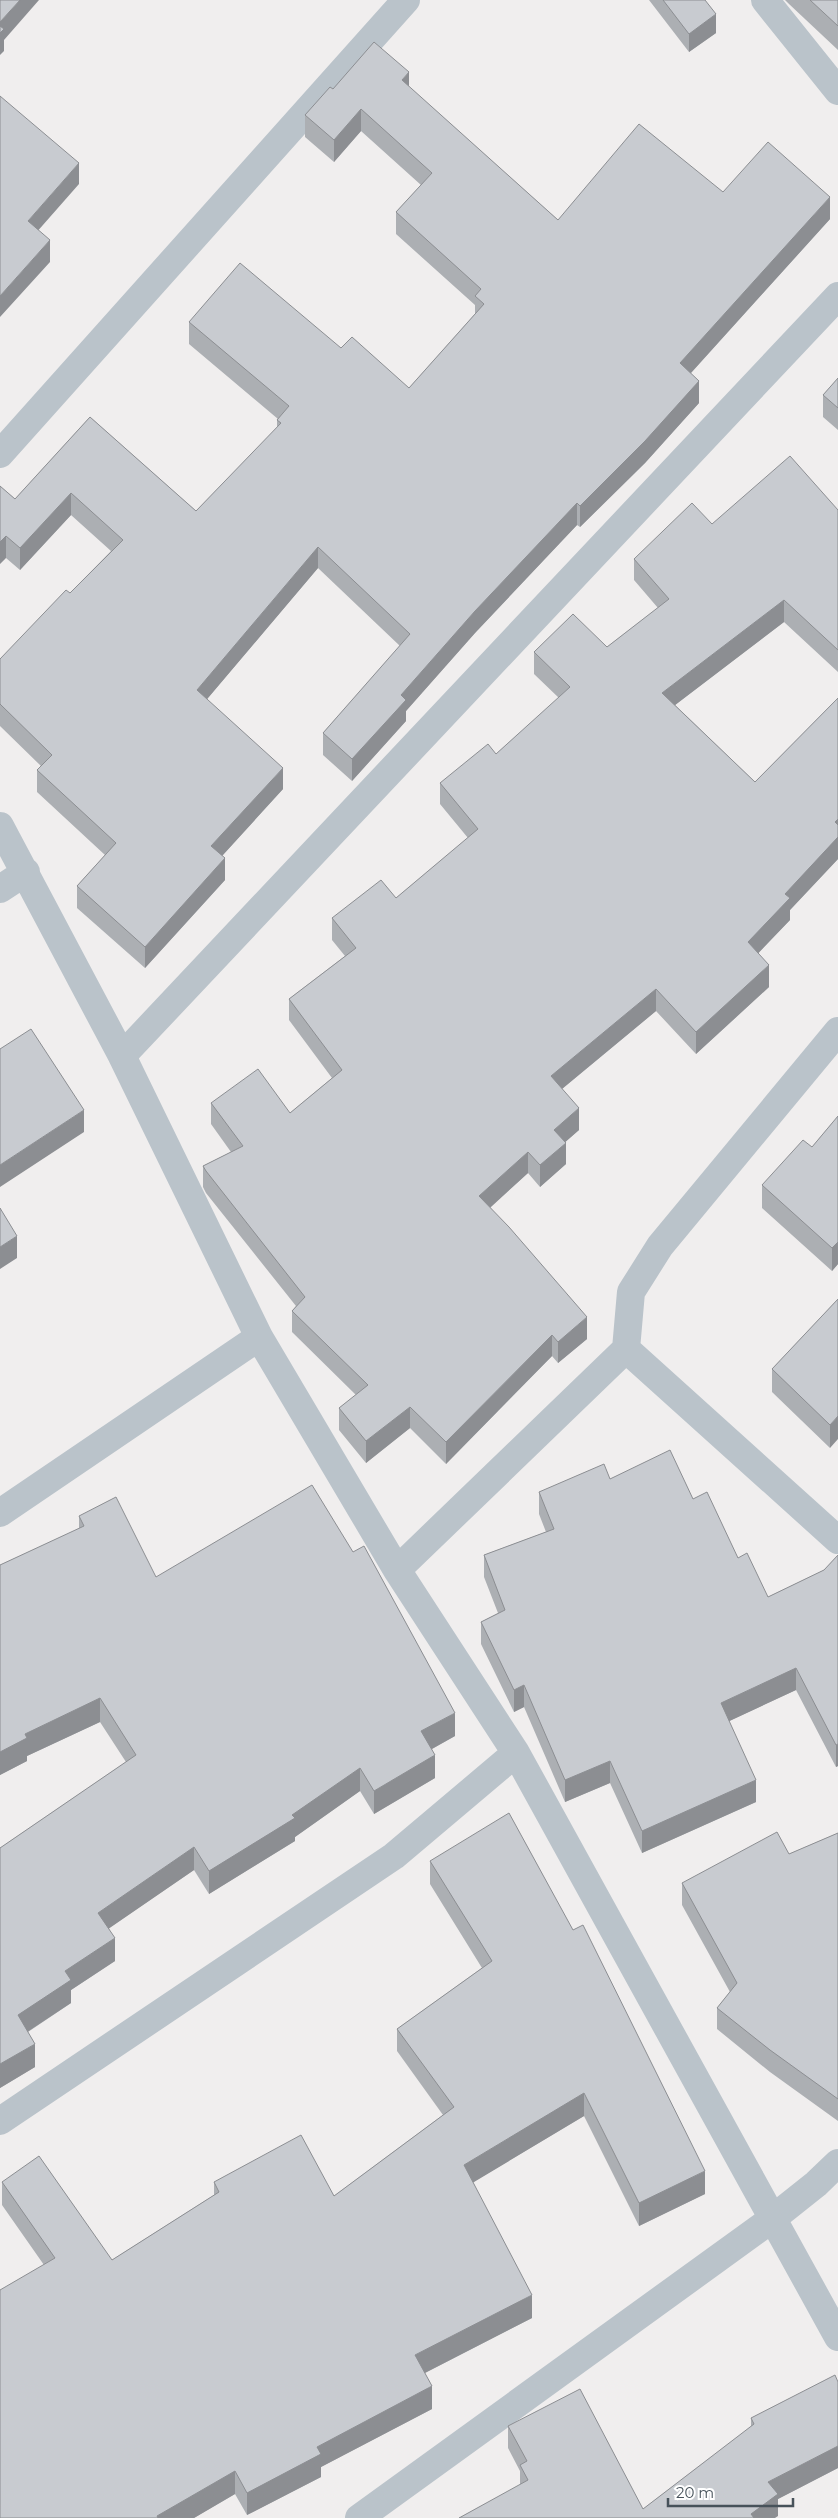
<svg xmlns="http://www.w3.org/2000/svg" width="838" height="2518" font-family="Montserrat,sans-serif">
<rect width="100%" height="100%" fill="#f0eeee"/>
<g fill="none" stroke-linecap="round" stroke-linejoin="round">
<!-- street -->
<path stroke="#bac3ca" stroke-width="28" d="M765,0L838,91
M0,454L406,0
M0,826L122,1056L259,1337L397,1570L516,1753L838,2337
M0,889L26,872
M122,1056L838,296
M626,1349L838,1540
M0,1513L259,1337
M397,1570L626,1349L631,1292L660,1246L838,1031
M0,2121L394,1856L516,1753
M359,2518L772,2219L816,2184L838,2163"/>
</g>
<!-- wall -->
<path fill="#acafb3" d="M649,0H705L716,33L689,52Z
M785,0H838V50L789,4Z
M409,87L558,220L723,192L830,219L691,373L699,403L645,463L580,527L577,525L475,633L406,711V721L352,781L323,755V733L400,646L318,568L207,699L283,789L222,856L225,880L145,968L77,908V886L105,855L37,792V770L41,766L0,726V659L70,593L111,551L71,515L20,570L6,558L0,486L15,499L90,417L196,511L277,428V420L278,419L189,344V322L341,348L409,388L475,314V305L396,234V212L421,185L361,131L334,162L305,137V115L333,89Z
M838,378V430L823,417V395Z
M838,510V672L784,622L675,705L755,782L838,698V859L790,910V920L758,953L769,987L696,1054L656,1011L562,1089L579,1130L565,1142L566,1164L540,1187L528,1173L490,1207L587,1339L558,1363L552,1356L446,1464L410,1428L366,1463L339,1430V1408L356,1395L292,1332V1311L296,1306L206,1193L203,1187V1166L231,1152L211,1124V1103L290,1113L332,1078L289,1020V999L345,956L332,940V918L396,898L468,838L440,804V783L496,754L559,698L534,674V652L607,647L658,608L634,580V559L712,524Z
M838,1116V1264L832,1271L762,1208V1185L812,1147Z
M838,1299L830,1448L772,1392V1369Z
M610,1479L693,1499L768,1597L824,1570L838,1555V1766L836,1767L796,1690L729,1721L756,1802L642,1853L610,1783L565,1802L524,1707L514,1712L481,1644V1622L498,1613L484,1577V1555L546,1532L539,1514V1492Z
M79,1516L156,1577L455,1736L432,1749L435,1778L374,1814L360,1791L295,1837V1841L209,1894L194,1870L109,1928L115,1961L71,1990V2003L28,2032L35,2067L0,2088V1848L126,1762L100,1722L27,1756V1761L0,1775V1565L79,1529Z
M838,1833V2121L770,2072L717,2029V2008L730,1992L682,1905V1883L789,1854Z
M430,1861L705,2194L639,2226L584,2116L473,2182L532,2318L425,2373L432,2409L321,2467V2477L247,2515L235,2494L194,2518H0L44,2265L2,2205V2182L112,2260L214,2195V2182L334,2196L443,2115L397,2051V2029L482,1968L430,1884Z
M838,2382V2468L778,2499V2516L459,2518L520,2485V2471L508,2448V2426L643,2509L751,2427V2418Z"/>
<!-- shaded-wall -->
<path fill="#8c8e92" d="M20,0H39L4,40V51L0,55V22Z
M716,14V33L689,52V34Z
M409,72V94L402,80Z
M361,109V131L334,162V140Z
M79,163V184L28,242V221Z
M830,197V219L680,385V363Z
M50,240V262L0,317V296Z
M699,381V403L645,463L580,527V506Z
M71,493V515L20,570V548Z
M577,503V525L475,633L406,711V721L352,781V759L401,695L475,611Z
M6,536V558L0,564V542Z
M318,547V568L197,711V690Z
M784,600V622L662,715V693Z
M283,768V789L211,868V846Z
M838,819V859L790,910V920L748,964V942L785,894L835,822Z
M225,858V880L145,968V947Z
M769,965V987L696,1054V1032Z
M656,989V1011L551,1098V1076Z
M579,1108V1130L554,1152V1130Z
M84,1110V1132L0,1187V1165Z
M566,1143V1164L540,1187V1165Z
M528,1152V1173L479,1218V1196Z
M17,1236V1258L0,1269V1247Z
M838,1242V1264L832,1271V1248Z
M587,1317V1339L558,1363V1342Z
M552,1335V1356L446,1464V1442Z
M410,1407V1428L366,1463V1441Z
M838,1416V1439L830,1448V1425Z
M796,1668V1690L721,1725V1703Z
M524,1685V1707L514,1712V1690Z
M100,1698V1722L27,1756V1761L0,1775V1752L25,1734Z
M455,1713V1736L421,1755V1731Z
M838,1744V1766L836,1767V1745Z
M435,1755V1778L374,1814V1791Z
M610,1761V1783L565,1802V1780Z
M360,1768V1791L295,1837V1841L209,1894V1871Z
M756,1780V1802L642,1853V1831Z
M194,1847V1870L98,1936V1913Z
M115,1938V1961L71,1990V2003L18,2038V2015L65,1971Z
M35,2044V2067L0,2088V2064Z
M584,2093V2116L464,2188V2165Z
M705,2171V2194L639,2226V2203Z
M532,2295V2318L415,2378V2355Z
M432,2386V2409L321,2467V2477L247,2515V2493L317,2447Z
M838,2446V2468L778,2499V2516L775,2518H751V2514L768,2482Z
M235,2471V2494L194,2518H157V2516Z"/>
<!-- building -->
<path fill="#c8cbd0" stroke="#8c8e92" d="M0,0H20L0,22Z
M663,0H705L716,14L689,34Z
M810,0H838V26Z
M0,26L4,29L0,33Z
M374,42L409,72L402,80L558,220L639,124L723,192L768,142L830,197L680,363L699,381L645,441L580,506L577,503L475,611L401,695L406,700L352,759L323,733L410,634L318,547L197,690L283,768L211,846L225,858L145,947L77,886L116,843L37,770L52,755L0,704V659L66,590L70,593L123,540L71,493L20,548L6,536L0,542V486L15,499L90,417L196,511L281,423L277,420L289,406L189,322L240,263L341,348L352,337L409,388L484,304L475,296L481,289L396,212L432,173L361,109L334,140L305,115L330,87L333,89Z
M0,96L79,163L28,221L50,240L0,296Z
M838,378V408L823,395Z
M790,456L838,510V650L784,600L662,693L755,782L838,698V819L835,822L838,825V837L785,894L790,898L748,942L769,965L696,1032L656,989L551,1076L579,1108L554,1130L566,1143L540,1165L528,1152L479,1196L509,1227L587,1317L558,1342L552,1335L446,1442L410,1407L366,1441L339,1408L368,1385L292,1311L305,1297L206,1171L203,1166L243,1146L211,1103L258,1069L290,1113L342,1070L289,999L356,948L332,918L381,880L396,898L478,829L440,783L488,744L496,754L570,687L534,652L573,614L607,647L669,599L634,559L692,503L712,524Z
M31,1029L84,1110L0,1165V1049Z
M838,1116V1242L832,1248L762,1185L803,1140L812,1147Z
M0,1208L17,1236L0,1247Z
M838,1299V1416L830,1425L772,1369Z
M670,1450L693,1499L707,1492L738,1558L747,1553L768,1597L824,1570L838,1555V1744L836,1745L796,1668L721,1703L756,1780L642,1831L610,1761L565,1780L524,1685L514,1690L481,1622L505,1610L484,1555L554,1529L539,1492L604,1464L610,1479Z
M312,1485L353,1552L364,1546L455,1713L421,1731L435,1755L374,1791L360,1768L292,1815L295,1818L209,1871L194,1847L98,1913L115,1938L65,1971L71,1980L18,2015L35,2044L0,2064V1848L136,1755L100,1698L25,1734L27,1738L0,1752V1565L84,1526L79,1516L116,1497L156,1577Z
M509,1813L573,1930L583,1925L705,2171L639,2203L584,2093L464,2165L532,2295L415,2355L432,2386L317,2447L321,2454L247,2493L235,2471L157,2516L158,2518H0V2290L55,2258L2,2182L39,2156L112,2260L219,2192L214,2182L301,2135L334,2196L454,2107L397,2029L492,1961L430,1861Z
M777,1832L789,1854L838,1833V2099L770,2050L717,2008L737,1983L682,1883Z
M835,2375L838,2382V2446L768,2482L778,2494L751,2514L754,2518H459L528,2480L520,2465L527,2461L508,2426L580,2389L643,2509L754,2424L751,2418Z"/>
<!-- scale -->
<path d="M668 2498v8h125v-8" fill="none" stroke="#47525a" stroke-width="2.5"/>
<text x="676" y="2498" font-size="15" fill="#47525a" stroke="#ffffff" stroke-width="4" paint-order="stroke">20 m</text>
</svg>
